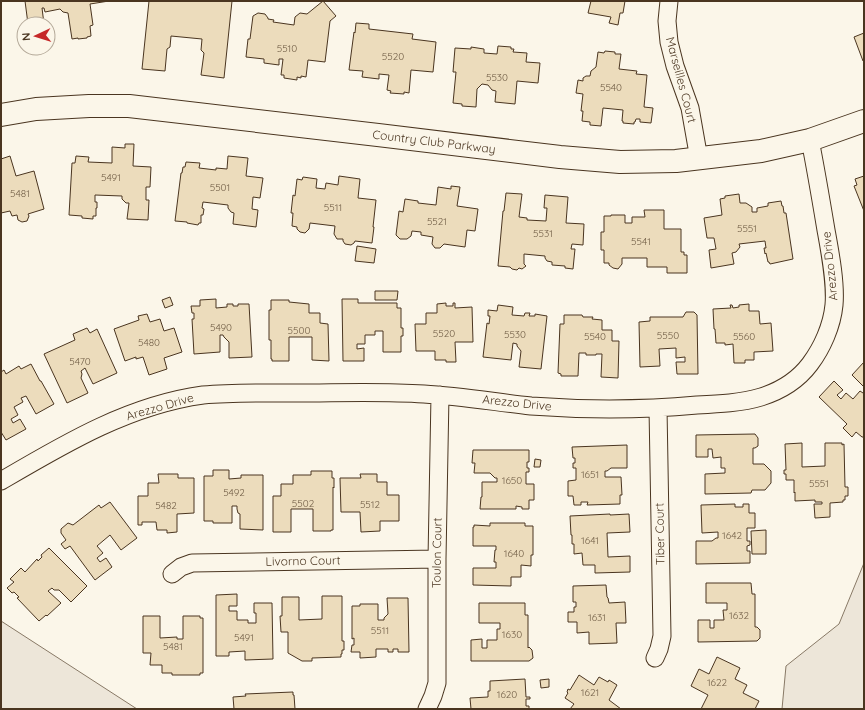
<svg xmlns="http://www.w3.org/2000/svg" width="865" height="710" font-family="Quicksand,sans-serif">
<rect width="100%" height="100%" fill="#fbf6e9"/>
<!-- green -->
<path fill="#ede6d9" stroke="#887966" d="M864,563V709H782L786,666L839,624Z
M1,621L137,709H1Z"/>
<!-- building -->
<path fill="#ecdcbc" stroke="#4a3520" d="M25,1H109L90,4L93,25L90,26L91,36L87,37V38L78,39V38L72,39L68,13L63,12L60,9L45,12L44,8H42L44,24H28Z
M149,1H232L224,78L201,75L204,53L201,50L202,39L171,36L170,47L167,49L165,71L142,69Z
M323,1L336,16L330,21L325,62L308,60L306,77L301,76V78L297,77V80L284,78V75H281L283,59H279V65L264,63V59L246,57L248,39H250L253,16L258,13L265,14L268,18V19L274,20L273,22L294,25L295,17L300,13L307,14Z
M591,1H629H625L623,13H620L618,25L609,23L611,17L588,13Z
M356,23L369,24V29L413,34L412,39L436,42L433,72L411,70L409,93L404,92V94L390,93L391,91L387,90L389,75L379,74V79L362,77L363,71L349,70L354,32L355,33Z
M864,33V61H863L854,37Z
M498,46L511,47V49H514L513,52L527,53L526,62L540,63L538,83L517,81L515,104L495,102L496,91L492,90L488,85L482,84L477,89L476,107L462,106V104L453,103L456,72H453L455,48L471,49V47L484,49V53L497,54Z
M605,51L615,52V54H621L619,69L637,71L636,74L647,75L644,107L653,108L651,123L640,122V119H636L635,122H634V124L623,123V121H622L623,110L603,108L601,126L590,125V122L582,121L583,111H581L583,94L576,93L578,80L583,81V78L586,76H590L591,71L596,67L598,52L604,53Z
M125,144H134L133,166L151,167L150,187H146V200H149L148,220L127,219L129,203H126L122,199V196L95,195V202H97V208H96V216H93V219L82,218V216L69,215L72,163H75L76,156L89,157L88,162L112,163V147L125,148Z
M10,156L16,176L34,171L44,209L28,214L29,216L27,221L22,222L18,220L17,215L12,216L10,211L1,213V159Z
M228,156L248,158L246,176L263,178L260,198L253,197L252,209L258,210L256,227L233,224L234,213L231,212L228,208V205L203,202L202,208L204,209L203,215H201V223H199L198,225L187,223V222L175,221L181,173H182L183,167H185L186,162L200,163L199,168L216,170V168L227,169Z
M339,176L360,179L358,198L376,200L373,227H374L372,243L355,241L354,243L351,245L345,244L343,241V239H337L334,234L335,226L310,223L309,229L305,233L300,232L297,229V227L292,226L293,213H291L293,195L295,196L297,179L302,180L303,177L317,179L316,188L325,189L326,183L338,185Z
M864,176V211L854,186L857,185L855,179Z
M451,186L460,187L457,206L478,209L475,231L467,230L465,247L444,244L440,248H435L432,244L433,237L421,235V232L412,231L411,236L407,239H400L396,235L399,211L403,212L405,199L418,201V203L436,205L438,187L451,189Z
M506,193L522,194L519,217L527,218V220L546,221L547,208H544L545,195L568,197L566,223L584,224L583,245L572,244L571,249H575L573,269L565,268V266L552,265V262L547,261L545,258V256L524,254V264L526,266L522,269L519,268L517,270L512,269L510,267L498,266L503,211H504Z
M739,194L740,203H746L752,207V212H757V208L768,206V203L781,201L782,206H783L784,213H786L793,259L770,264L769,262H768L766,253L765,254L764,248H766L765,241L739,244L740,247L736,252L732,253L734,264L711,268L709,250L716,249L714,238H707L704,218L722,215L720,199L725,198V196Z
M644,210H664V229H681V252H684V255H687V273H667V267H647V258H622V264L618,269L613,268L609,265V263H604V250H601V232H604V216H611V215H625V223H632V217H645Z
M357,246L376,249L374,263L355,261Z
M375,291H398L397,300H375Z
M170,297L173,305L165,308L162,300Z
M216,299V308L227,307V304H233V306H238V304H249L252,357L229,358V342L224,337L223,335H220V352L194,354L192,319H194V313H192L191,306H200V300Z
M342,299H358V303H397V308H401V328H403V336H401V352H383V331H375V335H365V344H357V349L364,348V361H343Z
M271,300H289V302L309,304V313H320V323L328,324L329,361L312,360V337H289V361H272V359H271V340H269V310H271Z
M446,303V306H453V303H455V308L472,307L473,342H455L456,362H446V360H435V351H416L415,324H426V313H437V304Z
M749,304V311H759L760,324L771,323L773,351L754,352V360H745V363H734L733,344L725,345V343H716L715,329H714L713,309L731,308L730,305H732L733,308L739,307V305Z
M498,305L513,307L512,315L524,316L525,313H530L529,316H535V314L547,316L541,369L519,367L521,351L517,346V344L513,343L511,360L483,357L487,323L489,324L490,316H488V310L497,311Z
M686,312H694L697,315L698,374H677L676,362H685V357L676,358V348L659,349L660,366L640,367L639,322L650,321V317H683Z
M147,314L150,322L160,319L164,331L174,328L182,352L164,358L167,369L149,375L143,357L136,359V357L125,361L114,329L139,320L138,316Z
M564,315H582L583,317H593L592,319L602,320V330H612V341H619L618,378L601,377L602,354H596V355H586V353H579L578,376H561V374L558,373L560,324H564Z
M87,328L90,333L97,329L117,373L93,384L85,368L81,371L82,374L81,378L88,393L67,403L44,354L75,340L73,334Z
M864,362V387L852,375Z
M31,364L40,381H41L54,404L36,414L26,396L21,398L23,402L14,407L18,415L11,419L13,423L20,419L26,429L6,440L1,432V372L4,370L6,374L19,366L21,369Z
M834,381L843,390L837,395L841,399L846,393L853,399L860,391L863,393L864,392V437H862L856,432L852,437L843,428L847,424L819,397Z
M755,434L758,438V446L755,448H753V464H764L771,471V483L765,490H752L751,493L705,494V474L725,473V468H721V457L713,458L712,449H708V457H696V435Z
M802,443V467L825,466V443H842V445L844,444L845,487H848V496H845V500H843V502L830,503V517L815,518L814,504H822V502H815V500L795,501V492L794,493V480H786V474H784V470H786L785,444Z
M627,445V468H611L607,471H605V477H621L622,495H620V504L587,505L588,502H581V505H574L573,496H568V481L576,480V468H573V463H575V458H573L572,447Z
M473,450H529V462H527V468H529V472H526V484H534V500H529V509H522V507L516,506V509H480L481,497H482V482H497V478H495L490,473H474L475,463H472Z
M535,459L541,460L540,467H534Z
M213,470H229V479L241,478V475H263V530L240,529V514L238,513L237,509V506H232V523H213V521H204V476H213Z
M311,471H332V478H334V488L333,487V530H331V531H313V509H291V532H273V496H281V484H293V475H311Z
M158,474H178V478H194V513L177,514V532L167,533V530H157L156,522H142V525H138V496H148V483H159Z
M360,474H377V482H387V495H399V521H380V531L361,532L360,512H341L340,478H361Z
M110,502L137,538L121,550L110,535L97,546L103,553L97,558L100,562L106,558L112,567L95,580L70,546L65,549L61,544L66,540L61,533V529L68,523L73,525L99,505L101,508Z
M735,504V507H743V504H749V513H755V528H747V541H750V545L747,546V551H750V563L696,564V541H712L716,538H718V532L702,533L701,505Z
M610,514V515L629,514L630,532L607,533L608,557L630,556V572L595,573V565H583L582,553L574,554V544H572V535H571L570,516Z
M490,523H525V526H533V555H531V566L521,565V577H511V586L473,585V568H496V562H494L495,550H496V546H473V527H474V525L490,526Z
M766,530V554H752L751,531Z
M49,548L87,586L71,602L59,590H54L52,588L48,591L61,603L47,616L46,615L39,621L17,598L19,597L14,592L12,593L7,588L14,582L10,579L21,568L25,572L37,559L38,561L42,557L41,555Z
M706,583H751L752,594H755V627H757L760,630V638L757,641L698,642V620H710V628H714V620H724L723,610H727V603H706Z
M606,585L607,597L608,598L609,603L625,602L626,623H616L617,643L589,644V632L577,633V622H568V612H574V607H576V602H573V586Z
M237,594V606H229V611H237V620H248V623H256V613H254V603H272L273,659L245,660V651L229,652V656H216V595Z
M322,596H342V641H344V650H342V654H341V657L312,658V661H302L288,653V632H281L280,616H282V597H299V620L322,619Z
M387,598H408L409,652H398V649H393V652H388V649H376V657L360,658V652H351L352,645H354V638L352,639V606H360V604H378V620H384V618L388,614Z
M479,603H525V615H528V648L529,647L532,650L533,658L529,661H471V640L482,639V648H487V640H497V629H500V623H479Z
M143,616H160V638L177,637V639H183V616H200V618H203V673H200V675H172V673H162V665H150L151,653H143Z
M717,657L740,668L735,679L747,685L743,693L759,701L755,709H701L708,695L691,686L699,669L709,674Z
M579,675L594,685L599,677L608,682L609,680L617,685L609,700L621,709H570L574,704L565,698L568,693L567,692L568,689L570,690Z
M525,679L526,697H530V699H526V706H529V709H471L470,698L488,697V691H490V681Z
M549,679V687L541,688L540,680Z
M293,692V695H294L295,709H234L233,697L246,696L245,694Z"/>
<g fill="none" stroke-linecap="round" stroke-linejoin="round">
<defs>
<path id="street" d="M669,1L667,21L669,42L675,66L690,108L699,159
M1,481C64,444 129,405 203,395C233,392 264,393 294,393C337,393 381,391 424,394C459,396 495,402 531,406C586,410 642,410 697,405C719,404 741,403 761,397C780,391 798,380 810,364C822,348 832,326 834,305C836,283 830,252 826,230C821,200 816,170 810,140
M172,574L181,567L192,563L437,559
M655,658L659,649L662,636L658,408
M427,709L433,696L437,683V559L440,395"/>
<path id="secondary" d="M1,115L36,109L89,106H129L378,135L560,157L620,162L676,161L761,151L810,140L864,121"/>
</defs>
<!-- street casing -->
<use href="#street" stroke="#4a3520" stroke-width="19"/>
<!-- secondary casing -->
<use href="#secondary" stroke="#4a3520" stroke-width="24"/>
<!-- street -->
<use href="#street" stroke="#fbf6e9" stroke-width="17"/>
<!-- secondary -->
<use href="#secondary" stroke="#fbf6e9" stroke-width="22"/>
</g>
<g text-anchor="middle" stroke-width="3" stroke-linejoin="round" paint-order="stroke">
<!-- number labels -->
<g font-size="10" fill="#725f47">
<text x="287" y="52">5510</text>
<text x="393" y="60">5520</text>
<text x="497" y="81">5530</text>
<text x="611" y="91">5540</text>
<text x="111" y="181">5491</text>
<text x="220" y="191">5501</text>
<text x="20" y="197">5481</text>
<text x="333" y="211">5511</text>
<text x="437" y="225">5521</text>
<text x="747" y="232">5551</text>
<text x="543" y="237">5531</text>
<text x="641" y="245">5541</text>
<text x="221" y="331">5490</text>
<text x="299" y="334">5500</text>
<text x="444" y="337">5520</text>
<text x="515" y="338">5530</text>
<text x="668" y="339">5550</text>
<text x="595" y="340">5540</text>
<text x="744" y="340">5560</text>
<text x="149" y="346">5480</text>
<text x="80" y="365">5470</text>
<text x="590" y="478">1651</text>
<text x="512" y="484">1650</text>
<text x="819" y="487">5551</text>
<text x="234" y="496">5492</text>
<text x="303" y="507">5502</text>
<text x="370" y="508">5512</text>
<text x="166" y="509">5482</text>
<text x="732" y="539">1642</text>
<text x="590" y="544">1641</text>
<text x="514" y="557">1640</text>
<text x="739" y="619">1632</text>
<text x="597" y="621">1631</text>
<text x="380" y="634">5511</text>
<text x="512" y="638">1630</text>
<text x="244" y="641">5491</text>
<text x="173" y="650">5481</text>
<text x="717" y="686">1622</text>
<text x="590" y="696">1621</text>
<text x="507" y="698">1620</text>
</g>
<!-- street labels -->
<g font-size="12" fill="#4a3520" stroke="#fbf6e9">
<text transform="translate(681 80) rotate(75)" y="4">Marseilles Court</text>
<text transform="translate(434 142) rotate(7)" y="4">Country Club Parkway</text>
<text transform="translate(830 266) rotate(-96)" y="4">Arezzo Drive</text>
<text transform="translate(517 403) rotate(6)" y="4">Arezzo Drive</text>
<text transform="translate(160 407) rotate(-16)" y="4">Arezzo Drive</text>
<text transform="translate(660 534) rotate(-91)" y="4">Tiber Court</text>
<text transform="translate(437 553) rotate(-89)" y="4">Toulon Court</text>
<text transform="translate(303 561) rotate(-1)" y="4">Livorno Court</text>
</g>
</g>
<!-- border -->
<rect width="865" height="710" fill="none" stroke="#4a3520" stroke-width="4"/>
<!-- north arrow -->
<g transform="translate(36 36) rotate(266)"><circle r="19" fill="#fbf6e9" stroke="#b4a999"/>
<path d="M0-3L7 15L0 10L-7 15Z" fill="#c62828"/>
<text y="-6" font-size="11" font-weight="bold" text-anchor="middle" fill="#4a3520">N</text>
</g>
</svg>
